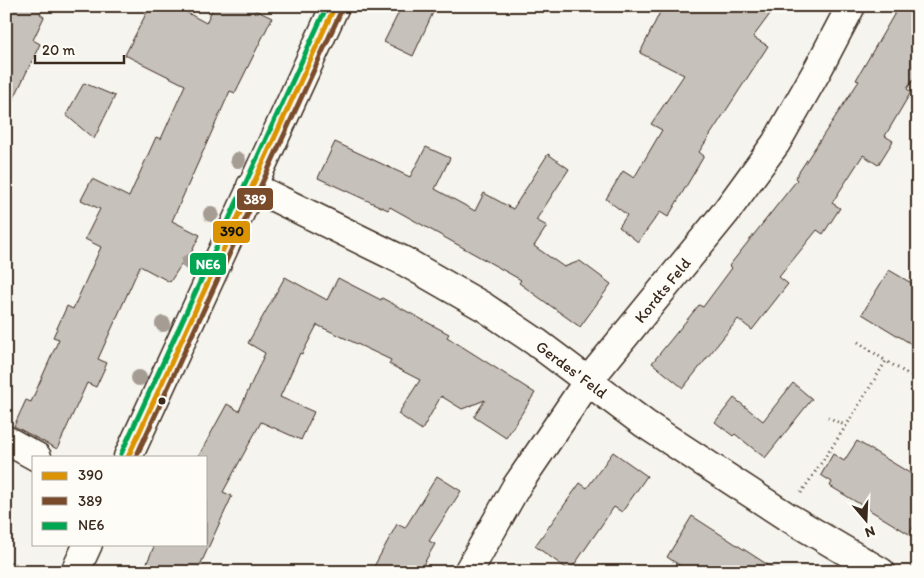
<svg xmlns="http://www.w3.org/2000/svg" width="924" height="578" font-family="Itim,sans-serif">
<rect width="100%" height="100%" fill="#f5f4ee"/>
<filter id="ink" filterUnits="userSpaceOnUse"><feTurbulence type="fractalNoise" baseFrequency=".02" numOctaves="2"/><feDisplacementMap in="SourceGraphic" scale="10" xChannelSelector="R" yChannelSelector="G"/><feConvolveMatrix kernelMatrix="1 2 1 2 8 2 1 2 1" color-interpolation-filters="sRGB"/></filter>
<g filter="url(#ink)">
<!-- building -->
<path fill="#c7c1bb" stroke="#3b2a1e" d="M6,6H44L40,14L44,17L33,40L40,44L6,115Z
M150,6H175L206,23L214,6H247L272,18L235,93L230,91L172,221L200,235L184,267L181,265L170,282L140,266L98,359L107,363L96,387L87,383L57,449L14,426L26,400L31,402L59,339L53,337L67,306L73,309L101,247L85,239L100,209L81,200L92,179L129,197L156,137L161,139L185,85L125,55Z
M402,6H436L413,56L384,42Z
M663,6H776L753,37L768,46L699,152L704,156L668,217L660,212L638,242L619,227L627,215L606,199L623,171L634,178L662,130L651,124L684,75L640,53Z
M899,6H918V72L907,89L911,92L885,136L893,141L878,165L863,155L832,203L840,208L823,234L817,230L779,277L788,284L752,330L738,319L683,388L652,363L699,305L703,307L732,268L729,266L797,180L795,178L859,81L856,80Z
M84,83L115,96L94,139L66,115Z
M335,142L410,177L426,147L450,158L435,189L475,211L484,193L513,209L548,154L569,169L536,220L547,226L534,246L564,267L580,261L611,284L580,327L519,283L521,280L390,207L388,210L318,178Z
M889,270L918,287V348L862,314Z
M285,277L327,300L338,278L381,300L382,298L449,334L447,337L535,393L506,438L474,417L485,400L462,409L441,396L422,430L398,414L420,380L389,364L391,360L317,325L302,354L300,353L280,397L314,412L301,440L261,422L223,492L232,496L197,572H143L155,544H206V457H198L227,404L239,411L265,353L248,343Z
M793,383L812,399L765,458L735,434L733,436L715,422L734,398L763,421Z
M857,441L918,478V520L909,534L830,486L832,482L821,475L833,454L844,461Z
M613,452L647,476L622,512L614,507L570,571L535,546L580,483L587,488Z
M437,476L461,491L429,541L435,544L419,572H371L397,524L405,528Z
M692,516L779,572H690L667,557Z"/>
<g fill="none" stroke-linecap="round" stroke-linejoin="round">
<defs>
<path id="minor" d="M251,186L402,260L484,307L536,342L645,424L786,516L881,572
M6,440L37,457
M468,572L516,487L588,381L725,213L776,143L818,69L851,6"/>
<path id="tertiary" d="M128,457L335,6
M75,572L88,544"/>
</defs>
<!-- minor casing -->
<use href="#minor" stroke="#3b2a1e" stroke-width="31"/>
<!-- tertiary casing -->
<use href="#tertiary" stroke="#3b2a1e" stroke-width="31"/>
<!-- path -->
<path stroke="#3b2a1e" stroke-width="3" stroke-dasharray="1 4" stroke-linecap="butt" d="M915,219L918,220
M858,342L886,361
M828,417L846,426
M801,493L846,426L886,361L918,380
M6,560L32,572"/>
<!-- minor -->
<use href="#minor" stroke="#fdfcf7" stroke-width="28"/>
<!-- tertiary -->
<use href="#tertiary" stroke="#fdfcf7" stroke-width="28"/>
<defs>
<path id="bus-1" d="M128,457L335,6"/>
<path id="bus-2" d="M136,457L342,9"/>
<path id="bus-3" d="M121,454L327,6"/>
</defs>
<!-- bus-1 casing -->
<use href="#bus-1" stroke="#fdfcf7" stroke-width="9"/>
<!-- bus-2 casing -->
<use href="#bus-2" stroke="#fdfcf7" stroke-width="9"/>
<!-- bus-3 casing -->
<use href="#bus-3" stroke="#fdfcf7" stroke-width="9"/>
<!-- bus-1 -->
<use href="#bus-1" stroke="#db9304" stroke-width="5"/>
<!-- bus-2 -->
<use href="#bus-2" stroke="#7a4b2a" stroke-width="5"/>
<!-- bus-3 -->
<use href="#bus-3" stroke="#00a651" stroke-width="5"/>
</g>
<!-- trees -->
<g fill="#a59d94">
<circle cx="238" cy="160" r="8"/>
<circle cx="211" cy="214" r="8"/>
<circle cx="189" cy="262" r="8"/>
<circle cx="163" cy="324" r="8"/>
<circle cx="139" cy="378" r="8"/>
</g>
</g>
<!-- markers -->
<circle fill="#3b2a1e" stroke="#fdfcf7" stroke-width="2" cx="162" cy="401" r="4.5"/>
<g text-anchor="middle" stroke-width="5" stroke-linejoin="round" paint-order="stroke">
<!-- street labels -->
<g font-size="16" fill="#3b2a1e" stroke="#fdfcf7">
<text transform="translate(662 290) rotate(-51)" y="6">Kordts Feld</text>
<text transform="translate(572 369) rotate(37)" y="6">Gerdes' Feld</text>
</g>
</g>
<g stroke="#fdfcf7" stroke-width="2">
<rect x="236" y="187" width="38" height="24" rx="5" fill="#7a4b2a"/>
<rect x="212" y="220" width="39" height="24" rx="5" fill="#db9304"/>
<rect x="189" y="252" width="38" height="24" rx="5" fill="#00a651"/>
</g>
<g font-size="14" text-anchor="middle" font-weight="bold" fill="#fff">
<text x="255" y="204">389</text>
<text x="208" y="269">NE6</text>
</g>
<g font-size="14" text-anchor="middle" font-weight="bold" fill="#111">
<text x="232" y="236">390</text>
</g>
<!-- margin -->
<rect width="924" height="578" fill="none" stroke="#fdfcf7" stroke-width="25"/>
<rect x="12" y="12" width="899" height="553" fill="none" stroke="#3b2a1e" stroke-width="2" filter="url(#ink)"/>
<!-- legend -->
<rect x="32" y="456" width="175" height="90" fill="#fdfcf7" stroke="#afa8a0"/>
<rect x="42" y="472" width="25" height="8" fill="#db9304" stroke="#afa8a0"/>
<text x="78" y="480" font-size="15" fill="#3b2a1e">390</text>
<rect x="42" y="497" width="25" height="8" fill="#7a4b2a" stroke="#afa8a0"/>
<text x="78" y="506" font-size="15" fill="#3b2a1e">389</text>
<rect x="42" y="522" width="25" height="8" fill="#00a651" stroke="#afa8a0"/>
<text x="78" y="530" font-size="15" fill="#3b2a1e">NE6</text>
<!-- north arrow -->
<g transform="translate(866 520) rotate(161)" stroke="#fdfcf7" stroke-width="4" paint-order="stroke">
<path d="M0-4L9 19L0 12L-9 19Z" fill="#3b2a1e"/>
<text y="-8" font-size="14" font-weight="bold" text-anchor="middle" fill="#3b2a1e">N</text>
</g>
<!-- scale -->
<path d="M35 55v8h89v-8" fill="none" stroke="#3b2a1e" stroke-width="2.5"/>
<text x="42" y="55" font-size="15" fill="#3b2a1e" stroke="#fdfcf7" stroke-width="4" paint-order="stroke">20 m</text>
</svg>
